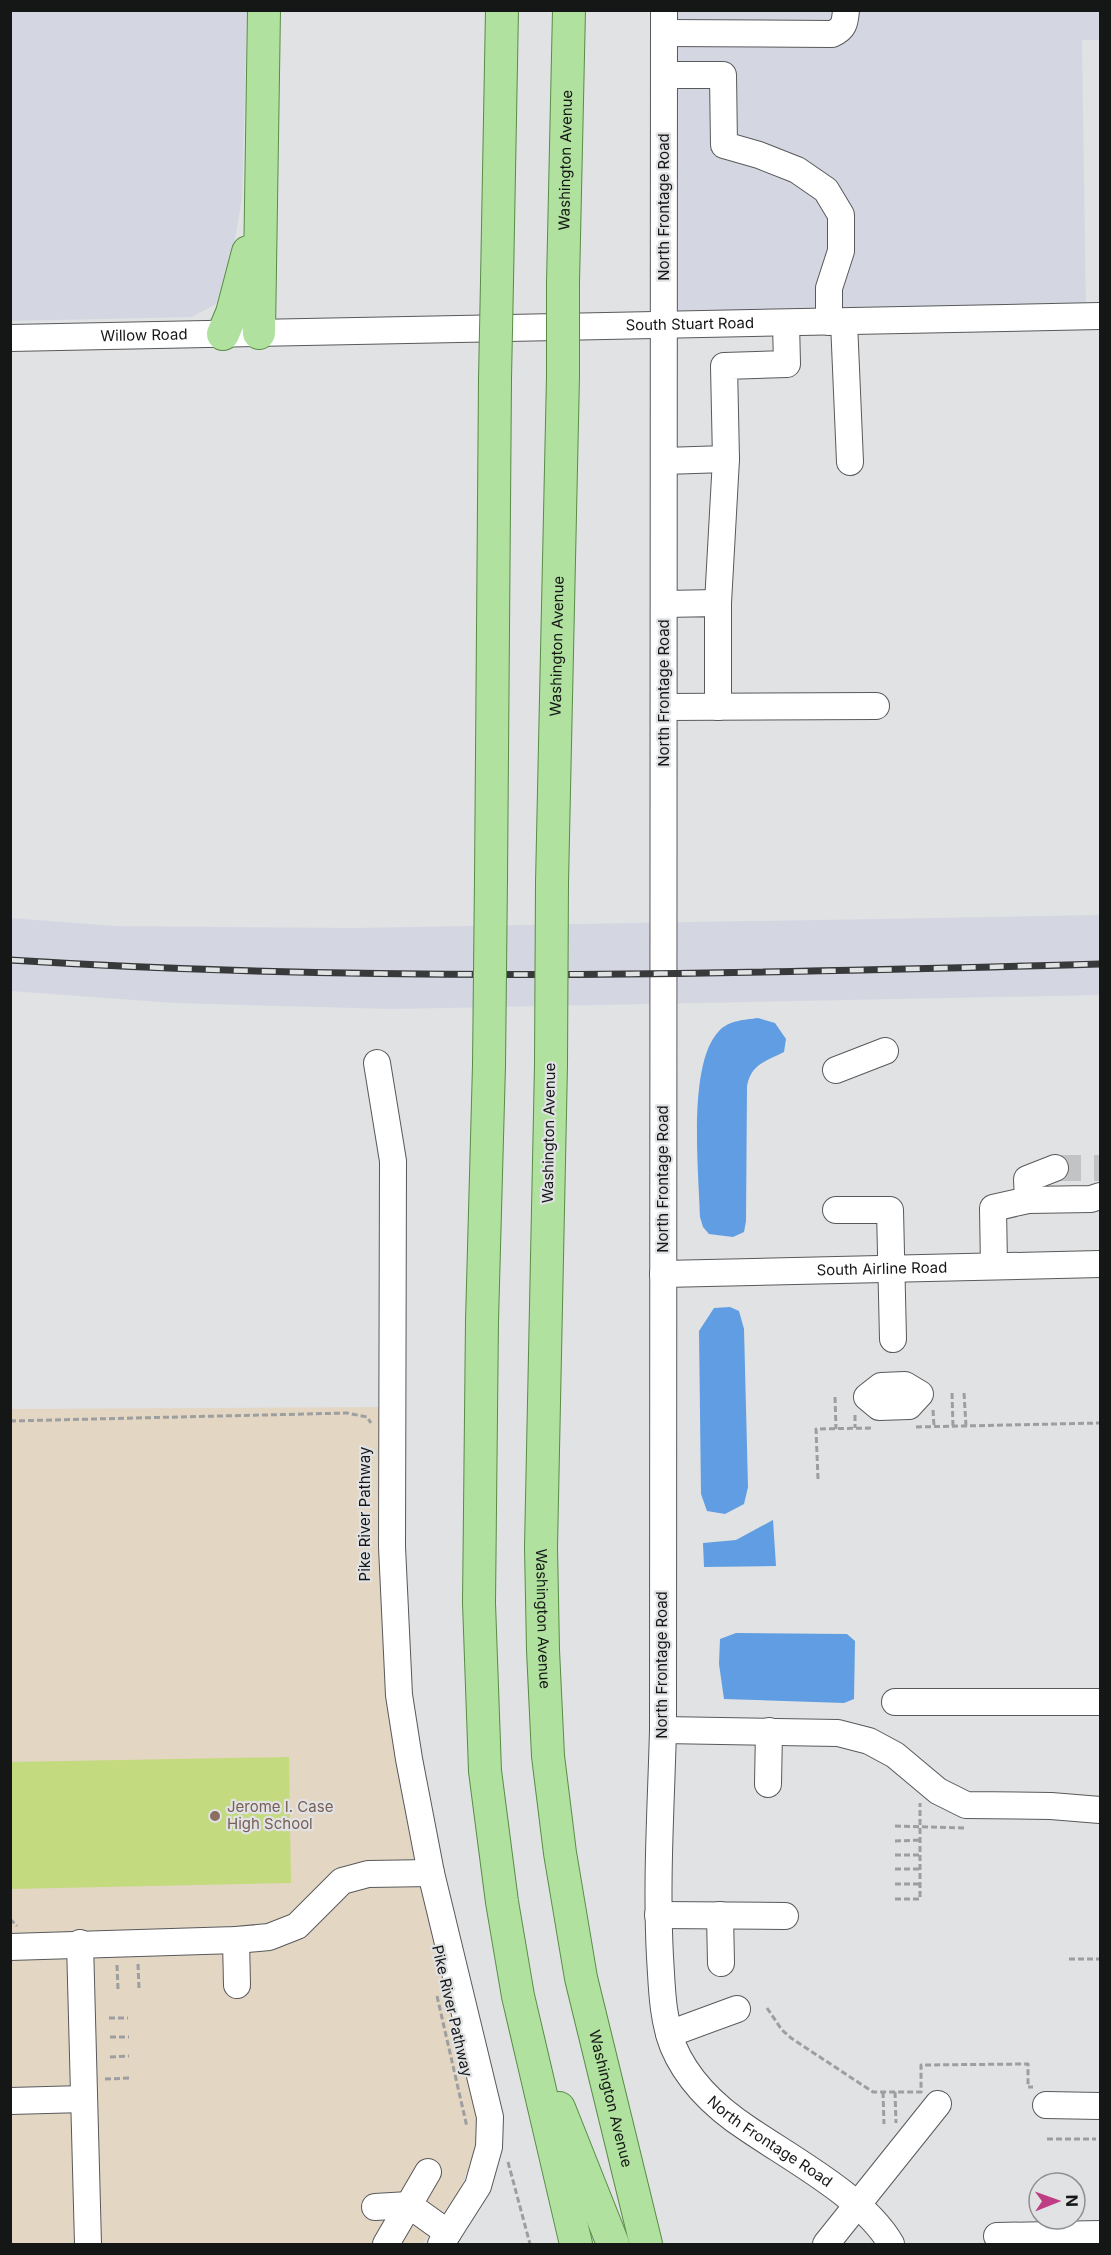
<svg xmlns="http://www.w3.org/2000/svg" width="1111" height="2255" font-family="Inter,sans-serif">
<rect width="100%" height="100%" fill="#e1e2e4"/>
<!-- built -->
<path fill="#d4d7e1" d="M10,11H247L242,199L231,263L216,304L192,317L11,321Z
M664,11H1100V40H1082L1086,316L664,326Z
M1100,915V995L393,1009L174,1003L11,991L10,918L114,926L354,928Z"/>
<!-- education -->
<path fill="#e3d6c3" d="M391,1407L399,1695L490,2117L460,2189L423,2244H11L10,1409Z"/>
<!-- green -->
<path fill="#c4da7e" d="M289,1757L291,1883L11,1889V1762Z"/>
<!-- water -->
<path fill="#609de2" d="M758,1018L775,1023L786,1039L784,1052C766,1061 751,1064 747,1086L746,1221L744,1232L733,1237L709,1234L703,1227L700,1217C699,1172 687,1064 719,1031C729,1020 745,1020 758,1018Z
M730,1307L739,1311L744,1329L748,1487L744,1504L725,1514L707,1511L701,1494L699,1331L714,1308Z
M773,1520L776,1566L704,1567L703,1543L736,1540Z
M736,1633L847,1634L855,1641L854,1699L844,1703L724,1699L719,1664L720,1639Z"/>
<g fill="none" stroke-linecap="round" stroke-linejoin="round">
<!-- minor-tunnel -->
<path stroke="#c2c3c5" stroke-width="26" stroke-dasharray="26 13" stroke-linecap="butt" d="M1055,1168H1100"/>
<defs>
<g id="minor">
<path id="s1" d="M664,10L663,1730C661,1806 656,1881 660,1957C662,1987 662,2017 673,2046C688,2082 716,2108 748,2129C792,2159 865,2198 891,2244"/>
<path d="M664,33L832,34C844,29 845,23 846,10"/>
<path d="M664,75H723L724,145L759,155L797,170L826,190L841,215V251L829,288V322"/>
<path d="M844,322L850,462"/>
<path id="s2" d="M10,338L1100,316"/>
<path d="M664,461L726,459L724,366L787,364L786,323"/>
<path d="M718,603L726,459"/>
<path d="M664,604L718,603V707"/>
<path d="M664,707L876,706"/>
<path d="M377,1063L393,1161L392,1547L399,1695L409,1759L431,1873L490,2117L489,2147L478,2186L441,2244"/>
<path d="M836,1070L885,1051"/>
<path d="M1028,1200L1027,1179L1055,1168"/>
<path d="M836,1210H890L893,1339"/>
<path d="M994,1266L993,1208L1028,1200L1091,1199L1100,1196"/>
<path id="s3" d="M663,1274L1100,1264"/>
<path d="M905,1385L920,1394L909,1406L879,1407L867,1397L881,1386Z"/>
<path d="M895,1702H1100"/>
<path d="M663,1730L838,1733L869,1741L895,1755L938,1791L966,1805L1051,1806L1100,1810"/>
<path d="M768,1784L769,1731"/>
<path d="M658,1915L785,1916"/>
<path d="M720,1915L721,1963"/>
<path d="M236,1940L237,1985"/>
<path d="M80,1943L88,2244"/>
<path d="M10,1947L236,1940L269,1937L297,1926L342,1881L368,1874L431,1873"/>
<path d="M669,2034L737,2009"/>
<path d="M10,2101L84,2099"/>
<path d="M1046,2105L1100,2106"/>
<path d="M375,2207L409,2205L448,2233"/>
<path d="M997,2236L1100,2234"/>
<path d="M386,2244L428,2172"/>
<path d="M826,2244L938,2104"/>
</g>
<g id="major">
<path d="M497,281L502,10"/>
<path id="s4" d="M563,283L569,10"/>
<path d="M259,333L264,10"/>
<path d="M223,334L232,313L248,252"/>
<path d="M491,879L495,379"/>
<path id="s5" d="M552,883L563,376"/>
<path d="M489,1065L482,1321L479,1603L485,1771L502,1902L518,1996L576,2244"/>
<path id="s6" d="M551,1065L541,1547L543,1650L548,1756L560,1853L581,1978L646,2244"/>
<path d="M559,2108L613,2244"/>
</g>
</defs>
<!-- minor casing -->
<use href="#minor" stroke="#58595b" stroke-width="28"/>
<!-- major casing -->
<use href="#major" stroke="#578d45" stroke-width="34"/>
<!-- path -->
<path stroke="#9d9e9f" stroke-width="3" stroke-dasharray="6 3" stroke-linecap="butt" d="M952,1393L953,1426
M964,1393L966,1426
M835,1397L836,1429
M933,1410L934,1426
M855,1415V1428
M10,1421L347,1413L367,1417L371,1423
M916,1427L1100,1423
M818,1479L816,1429L874,1428
M895,1826L964,1828
M895,1841L920,1840
M895,1855H920
M895,1869H920
M895,1884H920
M895,1899H920V1803
M10,1919L17,1926
M1069,1959H1100
M138,1964L139,1988
M117,1965L118,1989
M437,1996L467,2127
M767,2008L782,2030L791,2038L873,2092H921V2065L1028,2064V2087H1033
M109,2018H128
M110,2037H129
M110,2057L129,2056
M105,2079L130,2078
M883,2092L884,2124
M895,2092L896,2123
M1047,2139H1096
M508,2162L530,2244"/>
<!-- minor -->
<use href="#minor" stroke="#fff" stroke-width="26"/>
<!-- major -->
<use href="#major" stroke="#b0e19e" stroke-width="32"/>
<defs>
<path id="rail" d="M10,960C373,983 737,974 1100,964"/>
</defs>
<!-- rail casing -->
<use href="#rail" stroke="#38393a" stroke-width="7"/>
<!-- rail -->
<use href="#rail" stroke="#e1e2e4" stroke-width="4.5" stroke-dasharray="14" stroke-linecap="butt"/>
<defs>
<path id="major-bridge" d="M563,376V283
M495,379L497,281
M489,1065L491,879
M551,1065L552,883"/>
</defs>
<!-- major-bridge casing -->
<use href="#major-bridge" stroke="#578d45" stroke-width="34" stroke-linecap="butt"/>
<!-- major-bridge -->
<use href="#major-bridge" stroke="#b0e19e" stroke-width="32"/>
</g>
<!-- markers -->
<circle fill="#8d6e63" stroke="#e1e2e4" stroke-width="2" cx="215" cy="1816" r="6"/>
<g text-anchor="middle" stroke-width="4.5" stroke-linejoin="round" paint-order="stroke">
<!-- street labels -->
<g font-size="15" fill="#151616" stroke="#e1e2e4">
<text dy="5" stroke="none"><textPath href="#s4" startOffset="123">Washington Avenue</textPath></text>
<text transform="translate(664 207) rotate(-90)" y="5">North Frontage Road</text>
<text dy="5" stroke="none"><textPath href="#s2" startOffset="680">South Stuart Road</textPath></text>
<text dy="5" stroke="none"><textPath href="#s2" startOffset="134">Willow Road</textPath></text>
<text dy="5" stroke="none"><textPath href="#s5" startOffset="237">Washington Avenue</textPath></text>
<text transform="translate(664 693) rotate(-90)" y="5">North Frontage Road</text>
<text transform="translate(549 1133) rotate(-89)" y="5">Washington Avenue</text>
<text transform="translate(663 1179) rotate(-90)" y="5">North Frontage Road</text>
<text dy="5" stroke="none"><textPath href="#s3" startOffset="219">South Airline Road</textPath></text>
<text transform="translate(365 1514) rotate(-90)" y="5">Pike River Pathway</text>
<text dy="5" stroke="none"><textPath href="#s6" startOffset="554">Washington Avenue</textPath></text>
<text transform="translate(662 1665) rotate(-90)" y="5">North Frontage Road</text>
<text transform="translate(452 2011) rotate(77)" y="5">Pike River Pathway</text>
<text dy="5" stroke="none"><textPath href="#s6" startOffset="1040">Washington Avenue</textPath></text>
<text dy="5" stroke="none"><textPath href="#s1" startOffset="2176">North Frontage Road</textPath></text>
</g>
<!-- education labels -->
<g font-size="15" fill="#785e54" stroke="#e1e2e4" text-anchor="start">
<text x="227" y="1812">Jerome I. Case<tspan x="227" dy="17">High School</tspan></text>
</g>
</g>
<!-- border -->
<rect width="1111" height="2255" fill="none" stroke="#151616" stroke-width="24"/>
<!-- north arrow -->
<g transform="translate(1057 2201) rotate(89)"><circle r="28" fill="#e1e2e4" stroke="#8f9092" stroke-width="1.5"/>
<path d="M0-4.5L10 22L0 15L-10 22Z" fill="#bf3d85"/>
<text y="-9" font-size="16" font-weight="bold" text-anchor="middle" fill="#151616">N</text>
</g>
</svg>
